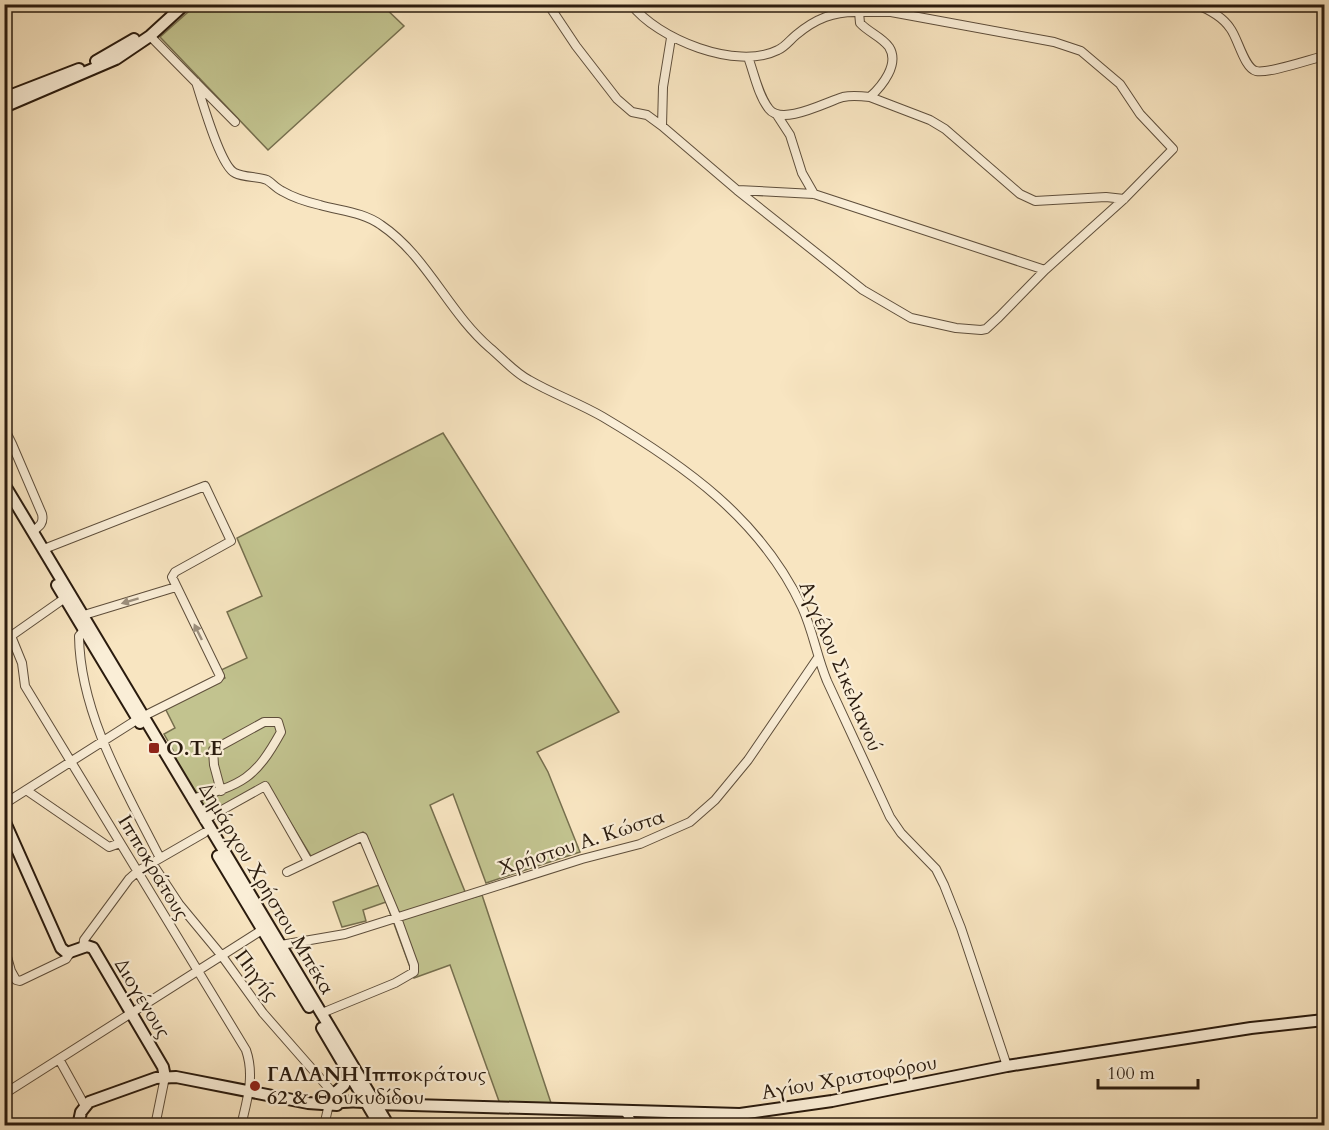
<svg xmlns="http://www.w3.org/2000/svg" width="1329" height="1130" font-family="Cardo,serif">
<rect width="100%" height="100%" fill="#f8e5c1"/>
<filter id="stains"><feTurbulence type="fractalNoise" baseFrequency=".00333" numOctaves="4"/><feColorMatrix values="0 0 0 0 .2 0 0 0 0 .09 0 0 0 0 .02 0 0 0 .5 -.17"/></filter>
<radialGradient id="worn" r=".72"><stop offset=".6" stop-color="#630" stop-opacity="0"/><stop offset="1" stop-color="#630" stop-opacity=".3"/></radialGradient>
<!-- green -->
<path fill="#c2c38f" stroke="#766f4e" stroke-width="1.5" d="M196,5H382L404,26L268,150L160,37Z
M443,433L619,712L537,752L548,772L580,852L486,883L453,794L430,805L468,899L482,895L552,1106L500,1104L450,965L414,978L386,902L363,910L366,921L342,927L333,902L379,885L362,840L366,836L363,832L312,858L266,782L208,814L177,762L173,750L164,734L175,728L165,708L225,678L221,670L247,658L227,612L262,596L237,538Z"/>
<g fill="none" stroke-linecap="round" stroke-linejoin="round">
<defs>
<path id="street" d="M548,4L576,46L617,99L632,112L647,115L662,126L663,87L671,38
M631,4C657,39 737,71 778,50C785,47 790,40 796,35C815,19 834,11 859,12
M1195,4C1208,9 1222,16 1230,28C1238,38 1244,68 1256,71C1268,74 1311,59 1324,56
M150,36L235,122
M196,82C202,100 220,166 235,173C245,178 258,176 267,180C272,183 276,188 282,191C294,198 307,202 320,205C341,211 363,212 381,225C427,256 448,312 490,348C502,358 515,373 529,380C553,394 579,403 603,417C684,465 761,519 802,607C813,631 817,657 827,681L890,817L901,833L936,869L944,885L961,928L1007,1066
M870,97L930,120L945,129L1020,194L1035,201L1106,197L1124,199
M777,115L790,135L802,173L814,194
M662,126L737,190L863,290L911,318L956,328L981,330L986,329L999,317L1045,270L1124,199L1173,149L1140,114L1120,84L1081,51L1054,42L891,12H859L860,23C868,32 882,37 889,47C900,64 882,86 870,97C861,96 852,95 843,97C826,102 782,126 769,109C758,95 754,73 748,57
M738,190L814,194L1045,270
M4,428L12,444L4,446
M12,444L42,514C44,523 40,526 33,531
M84,615L176,587
M84,630L79,636C80,714 126,791 160,858
M11,636L65,598
M4,638L11,636L22,663L25,686L246,1050C255,1076 247,1100 241,1126
M26,790L109,847L120,843
M192,799C243,784 255,779 281,732L278,722H264L213,750L214,765L221,791
M4,804L138,719L218,679L220,676L172,577L175,572L231,541L205,486L44,549
M204,820L265,786L308,861
M152,863L179,904L222,956L263,1013L334,1094L329,1104L324,1126
M287,872L359,838L363,837L397,918L414,965V972L395,983L322,1013
M281,945L345,934L582,859L640,844L690,822L715,800L748,760L817,659
M4,946L11,971
M83,948L84,940L129,879L138,871L204,833
M4,972L11,971L16,980L20,981L66,959L70,953
M59,1059L85,1106
M4,1094L265,928
M626,1113L635,1126
M155,1126L165,1077"/>
<path id="secondary" d="M96,61L134,39
M4,98L79,69
M4,107L116,59L150,36L185,4
M4,484L389,1126
M57,585L140,723
M4,820L61,948L67,953L87,946L93,948L163,1067L165,1077
M218,856L309,1007
M322,1028L380,1126
M334,1094L344,1085L349,1074
M333,1104C347,1100 362,1101 377,1104L740,1114L832,1101L1007,1066L1251,1028L1324,1020
M78,1126L81,1112L89,1102L156,1078L176,1077L308,1103L337,1105"/>
</defs>
<!-- street casing -->
<use href="#street" stroke="#5e4e3b" stroke-width="10"/>
<!-- secondary casing -->
<use href="#secondary" stroke="#2a1b0e" stroke-width="14"/>
<!-- street -->
<use href="#street" stroke="#faeed7" stroke-width="8"/>
<!-- secondary -->
<use href="#secondary" stroke="#faeed7" stroke-width="10"/>
</g>
<!-- one-way arrows -->
<defs><path id="oneway-solid" d="M-6-.8H1V-3.2L6.5 0L1 3.2V.8H-6Z" transform="scale(1.5)"/></defs>
<g fill="#9c8f7d">
<use href="#oneway-solid" transform="translate(130 601) rotate(163)"/>
<use href="#oneway-solid" transform="translate(198 632) rotate(-116)"/>
</g>
<!-- markers -->
<g fill="#8f2418" stroke="#faeed7" stroke-width="2">
<rect x="148" y="742" width="12" height="12" rx="3"/>
<circle cx="255" cy="1086" r="6"/>
</g>
<g text-anchor="middle" stroke-width="4.5" stroke-linejoin="round" paint-order="stroke">
<!-- street labels -->
<g font-size="20" fill="#2a1b0e" stroke="#faeed7">
<text transform="translate(841 666) rotate(67)" y="7">Αγγέλου Σικελιανού</text>
<text transform="translate(581 842) rotate(-18)" y="7">Χρήστου Α. Κώστα</text>
<text transform="translate(154 867) rotate(59)" y="7">Ιπποκράτους</text>
<text transform="translate(267 888) rotate(59)" y="7">Δημάρχου Χρήστου Μπέκα</text>
<text transform="translate(257 975) rotate(53)" y="7">Πηγής</text>
<text transform="translate(143 998) rotate(59)" y="7">Διογένους</text>
<text transform="translate(849 1077) rotate(-10)" y="7">Αγίου Χριστοφόρου</text>
</g>
<!-- poi labels -->
<g font-size="20" font-weight="bold" fill="#2a1b0e" stroke="#faeed7" text-anchor="start">
<text x="166" y="755">Ο.Τ.Ε</text>
<text x="267" y="1081">ΓΑΛΑΝΗ Ιπποκράτους<tspan x="267" dy="23">62 &amp; Θουκυδίδου</tspan></text>
</g>
</g>
<!-- margin -->
<rect width="1329" height="1130" fill="none" stroke="#f8e5c1" stroke-width="24"/>
<rect x="6" y="6" width="1317" height="1118" fill="none" stroke="#2a1b0e" stroke-width="3"/>
<rect x="12" y="12" width="1305" height="1106" fill="none" stroke="#2a1b0e" stroke-width="1.5"/>
<!-- scale -->
<path d="M1098 1079v9h100v-9" fill="none" stroke="#2a1b0e" stroke-width="3"/>
<text x="1107" y="1079" font-size="18" fill="#2a1b0e" stroke="#faeed7" stroke-width="4.5" paint-order="stroke">100 m</text>
<rect width="100%" height="100%" filter="url(#stains)"/>
<rect width="100%" height="100%" fill="url(#worn)"/>
</svg>
